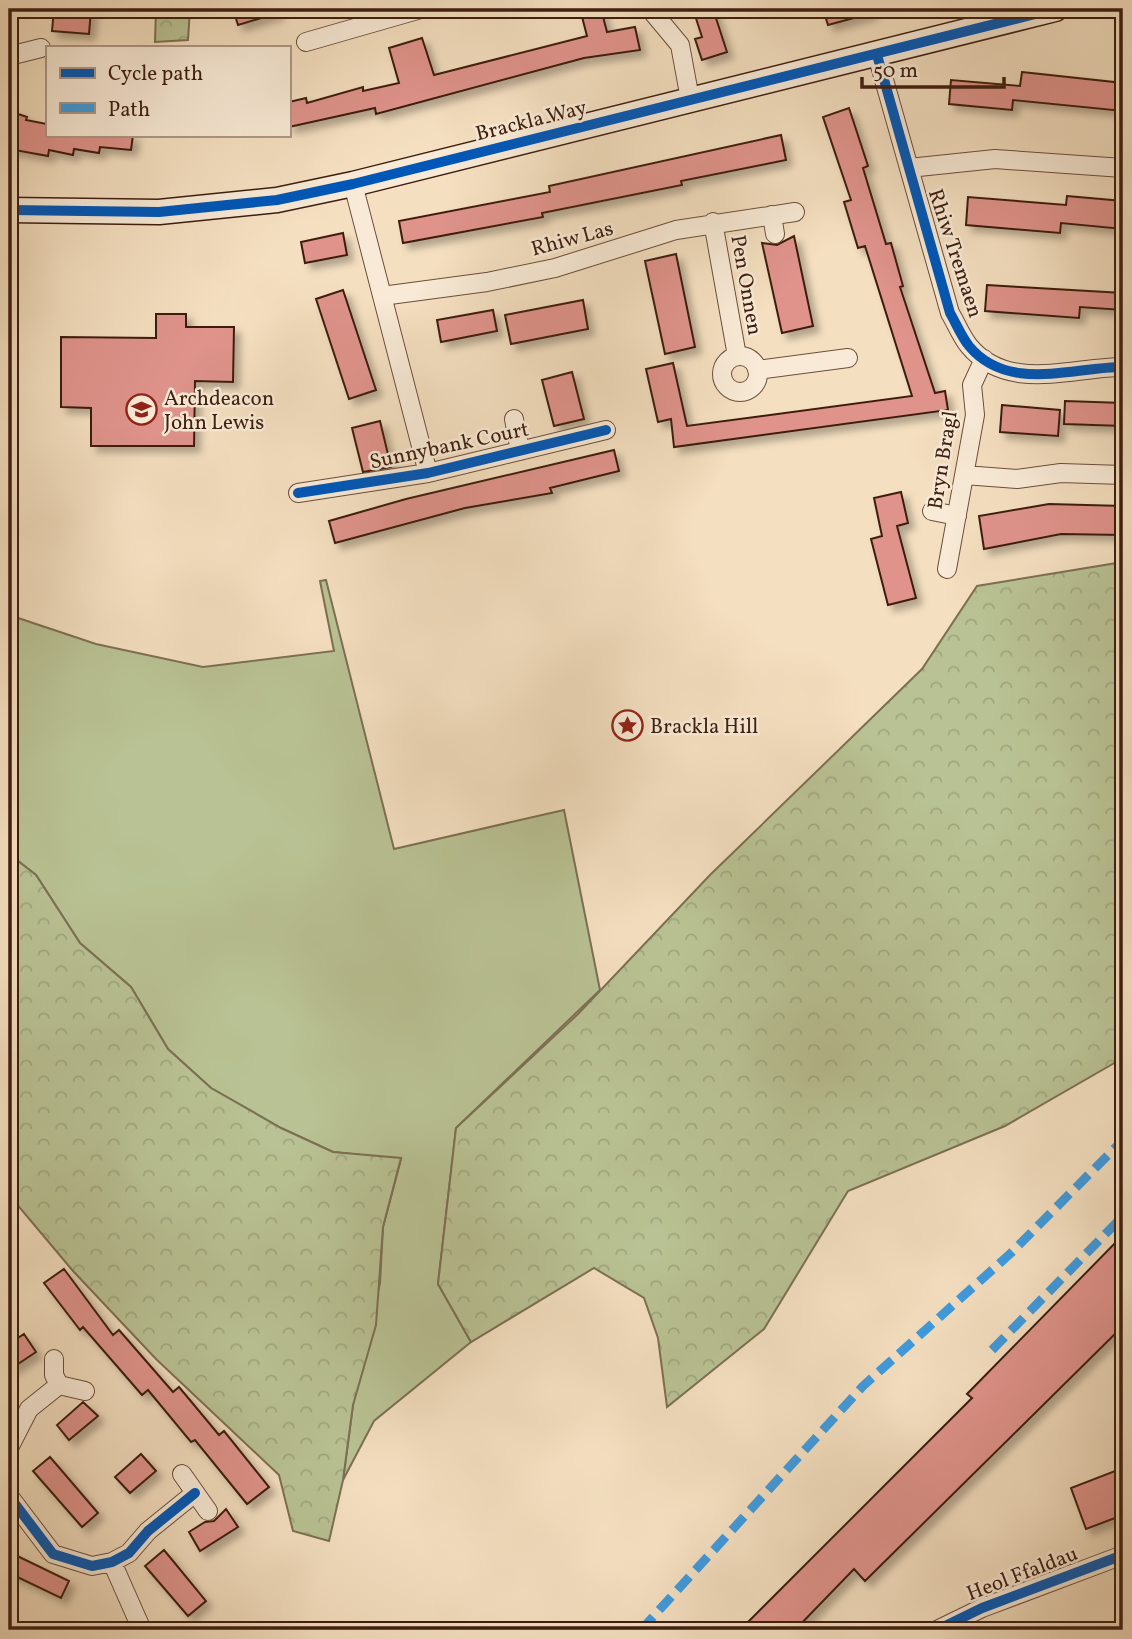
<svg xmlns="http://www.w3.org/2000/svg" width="1132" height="1639" font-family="Vollkorn,serif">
<defs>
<pattern id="forest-crowns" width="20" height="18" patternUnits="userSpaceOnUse" patternTransform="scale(1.75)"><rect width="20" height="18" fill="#b9c294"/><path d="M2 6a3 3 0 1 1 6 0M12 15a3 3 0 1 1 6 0" fill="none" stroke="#a0a67e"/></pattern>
<filter id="shadow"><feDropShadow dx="6" dy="6" stdDeviation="3.5" flood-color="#0004"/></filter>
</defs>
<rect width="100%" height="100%" fill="#f4dfc0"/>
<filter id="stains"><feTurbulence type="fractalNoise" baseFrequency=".00286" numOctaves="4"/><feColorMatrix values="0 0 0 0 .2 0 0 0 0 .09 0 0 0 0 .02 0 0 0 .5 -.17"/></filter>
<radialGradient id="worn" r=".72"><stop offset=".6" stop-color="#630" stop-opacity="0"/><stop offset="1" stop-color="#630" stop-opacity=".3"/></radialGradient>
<!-- green -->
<path fill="#b9c294" stroke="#7c7052" stroke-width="2" d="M326,580L394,849L564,810L600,990L456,1128L438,1284L471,1342L374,1421L343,1480L353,1405L380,1283L383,1227L401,1159L333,1152L281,1128L211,1088L168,1049L131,987L80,943L36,875L9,854V615L96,644L203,667L334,651L320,581Z"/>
<!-- forest -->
<path fill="url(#forest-crowns)" stroke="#7c7052" stroke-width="2" d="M156,9H190L188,40L155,42Z
M1123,562V1058L1005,1126L848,1191L764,1329L667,1407L658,1338L644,1298L594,1268L471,1342L438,1284L456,1128L578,1014L710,875L922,669L977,586Z
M9,854L36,875L80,943L131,987L168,1049L211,1088L281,1128L333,1152L401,1158L383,1227L376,1325L353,1405L343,1480L329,1541L293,1531L279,1475L156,1359L73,1271L9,1195Z"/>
<!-- building -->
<path fill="#df938b" stroke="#3e1e0f" stroke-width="2" filter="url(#shadow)" d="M54,9H91L89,34L52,31Z
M233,9H278V13L238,25Z
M580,9H601L607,32L635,27L640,50L584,58L376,114L375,108L289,127V102L306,98L307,103L363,87V91L399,83L389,48L422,38L434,75L587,36Z
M693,9H713L727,52L702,60L695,39L702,37Z
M823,9H871L872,13L828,25Z
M1022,72L1123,83V111L1013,100L1012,110L949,104L951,80L1020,86Z
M849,108L868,166L863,168L886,244L891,243L903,286L900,287L935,393L945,391L948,410L674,447L671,419L658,422L646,369L673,363L687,426L912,396L865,246L858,248L844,202L851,200L823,117Z
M9,111L27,117L26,120L47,124V135H133L131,150L100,147L99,153L74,149L73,155L49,150L48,156L9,149Z
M781,135L786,160L681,181L682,185L542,213L543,217L403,243L399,221L550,192L549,186Z
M1067,196L1123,201V229L1061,223L1060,233L966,225L968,197L1066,205Z
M343,233L347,255L305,263L301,242Z
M794,236L813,326L782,333L762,243L777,245Z
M676,254L695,347L665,354L645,261Z
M987,285L1123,293V310L1080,307L1079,318L985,311Z
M343,290L376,390L349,399L316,299Z
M583,300L588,329L511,344L505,315Z
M493,310L497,331L441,342L437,320Z
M156,314H186V327H234L233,382L195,381L194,446H91V408L61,407V337L156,338Z
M572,372L584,419L554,426L542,380Z
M1065,401L1123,403V426L1064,424Z
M1002,405L1060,410L1058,436L1000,432Z
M380,421L391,467L363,472L352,428Z
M614,450L619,471L550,488L552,493L465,508L335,543L329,521L406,499Z
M901,492L908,523L897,526L916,598L888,605L871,539L882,536L874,498Z
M1049,504L1123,506V535L1061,534L984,549L979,516Z
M1123,1235V1326L865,1581L854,1569L795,1630H740L972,1398L967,1394Z
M64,1269L113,1335L119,1330L173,1392L179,1387L219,1435L224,1431L269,1487L247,1504L195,1440L191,1442L148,1390L142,1395L83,1327L80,1330L44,1283Z
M24,1334L36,1352L9,1370V1344Z
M83,1402L98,1416L69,1440L57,1425Z
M141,1454L156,1471L130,1493L115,1477Z
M50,1457L98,1513L82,1527L33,1471Z
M1115,1471L1123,1493V1515L1086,1529L1071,1488Z
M226,1509L238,1527L200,1551L189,1532L205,1522L214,1521Z
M164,1550L206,1601L188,1616L145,1566Z
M9,1552L69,1581L61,1598L9,1573Z"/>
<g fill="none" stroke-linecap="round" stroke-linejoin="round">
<defs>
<path id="street" d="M650,9L680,45L690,99
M306,42L421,9
M877,55L950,313C956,323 961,336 969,346C1008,393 1072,367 1123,367
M9,56L41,48
M909,168L995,159L1123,168
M353,184L428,473
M772,215L775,234
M713,222L737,356
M382,296L487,282L555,268L676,230L795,212
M722 374a18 18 0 1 1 36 0a18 18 0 1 1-36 0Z
M757,370L848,358
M514,419L520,451
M964,475L1017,479L1061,473L1123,475
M298,493L428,473L606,430
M932,511L957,516
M947,569L975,415L972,385L984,359
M59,1385L85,1391
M9,1448L29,1409L59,1385L54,1375V1359
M182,1474L208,1511
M9,1496L53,1554L92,1566L112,1562L129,1553L148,1531L195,1493
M112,1562L142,1630
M937,1630L982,1608L1123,1555"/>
<path id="secondary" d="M9,210L159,212L277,200L353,184L1055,9"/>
</defs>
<!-- street casing -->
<use href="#street" stroke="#6c4e3b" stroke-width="20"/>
<!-- secondary casing -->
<use href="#secondary" stroke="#3e1e0f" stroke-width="27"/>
<!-- street -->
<use href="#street" stroke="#f8ead6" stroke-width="18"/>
<!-- secondary -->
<use href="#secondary" stroke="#f8ead6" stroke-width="24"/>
<!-- quiet -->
<path stroke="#3f9bde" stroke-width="9" stroke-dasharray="18 9" stroke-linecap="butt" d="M992,1350L1123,1216
M641,1630L863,1386L1011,1253L1123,1140"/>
<defs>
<path id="cycleway" d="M877,55L950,313C956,323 961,336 969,346C1008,393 1072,367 1123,367
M9,210L159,212L277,200L353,184L1055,9
M298,493L428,473L606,430
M9,1496L53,1554L92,1566L112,1562L129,1553L148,1531L195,1493
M937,1630L982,1608L1123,1555"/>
</defs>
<!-- cycleway casing -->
<use href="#cycleway" stroke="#f8ead6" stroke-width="15"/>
<!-- cycleway -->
<use href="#cycleway" stroke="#0057b8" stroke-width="10"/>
</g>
<!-- icons -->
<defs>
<symbol id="school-ring" viewBox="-11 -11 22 22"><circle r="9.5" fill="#f8ead6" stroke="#8f2418" stroke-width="1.5"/><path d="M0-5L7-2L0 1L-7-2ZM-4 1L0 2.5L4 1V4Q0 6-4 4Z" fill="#8f2418"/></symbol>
<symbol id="sight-ring" viewBox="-11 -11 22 22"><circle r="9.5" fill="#f8ead6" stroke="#8f2418" stroke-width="1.5"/><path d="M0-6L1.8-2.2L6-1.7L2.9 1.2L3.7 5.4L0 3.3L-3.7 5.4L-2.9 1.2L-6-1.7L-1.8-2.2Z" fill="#8f2418"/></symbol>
</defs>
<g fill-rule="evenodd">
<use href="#school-ring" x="124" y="392" width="35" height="35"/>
<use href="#sight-ring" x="610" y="708" width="35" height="35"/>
</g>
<g text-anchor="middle" stroke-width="5" stroke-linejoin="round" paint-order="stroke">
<!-- street labels -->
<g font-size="21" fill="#3e1e0f" stroke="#f8ead6">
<text transform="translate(531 120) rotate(-14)" y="7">Brackla Way</text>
<text transform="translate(572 238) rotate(-15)" y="7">Rhiw Las</text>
<text transform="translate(956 253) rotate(72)" y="7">Rhiw Tremaen</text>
<text transform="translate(747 285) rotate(80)" y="7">Pen Onnen</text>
<text transform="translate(449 445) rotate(-12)" y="7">Sunnybank Court</text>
<text transform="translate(942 460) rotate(-81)" y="7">Bryn Bragl</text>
<text transform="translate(1022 1573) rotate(-21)" y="7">Heol Ffaldau</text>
</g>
<!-- poi labels -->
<g font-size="21" fill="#3e1e0f" stroke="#f8ead6" text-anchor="start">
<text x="164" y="405">Archdeacon<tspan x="164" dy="24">John Lewis</tspan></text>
<text x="650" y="733">Brackla Hill</text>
</g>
</g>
<!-- margin -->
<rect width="1132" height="1639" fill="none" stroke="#f4dfc0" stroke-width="35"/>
<rect x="10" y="10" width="1111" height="1618" fill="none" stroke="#3e1e0f" stroke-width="3.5"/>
<rect x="18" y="18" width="1097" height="1604" fill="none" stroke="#3e1e0f" stroke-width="2"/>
<!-- legend -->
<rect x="46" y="46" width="245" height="91" fill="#f8ead6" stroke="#ae9886" stroke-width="2"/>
<rect x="60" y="68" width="35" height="10" fill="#0057b8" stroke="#ae9886" stroke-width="2"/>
<text x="108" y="80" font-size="21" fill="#3e1e0f">Cycle path</text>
<rect x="60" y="103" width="35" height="10" fill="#3f9bde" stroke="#ae9886" stroke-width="2"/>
<text x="108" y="116" font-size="21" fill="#3e1e0f">Path</text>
<!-- scale -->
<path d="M862 77v10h142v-10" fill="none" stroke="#3e1e0f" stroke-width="3.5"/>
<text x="873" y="77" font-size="21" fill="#3e1e0f" stroke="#f8ead6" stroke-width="5" paint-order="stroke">50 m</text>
<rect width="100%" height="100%" filter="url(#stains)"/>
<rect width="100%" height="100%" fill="url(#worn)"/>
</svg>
